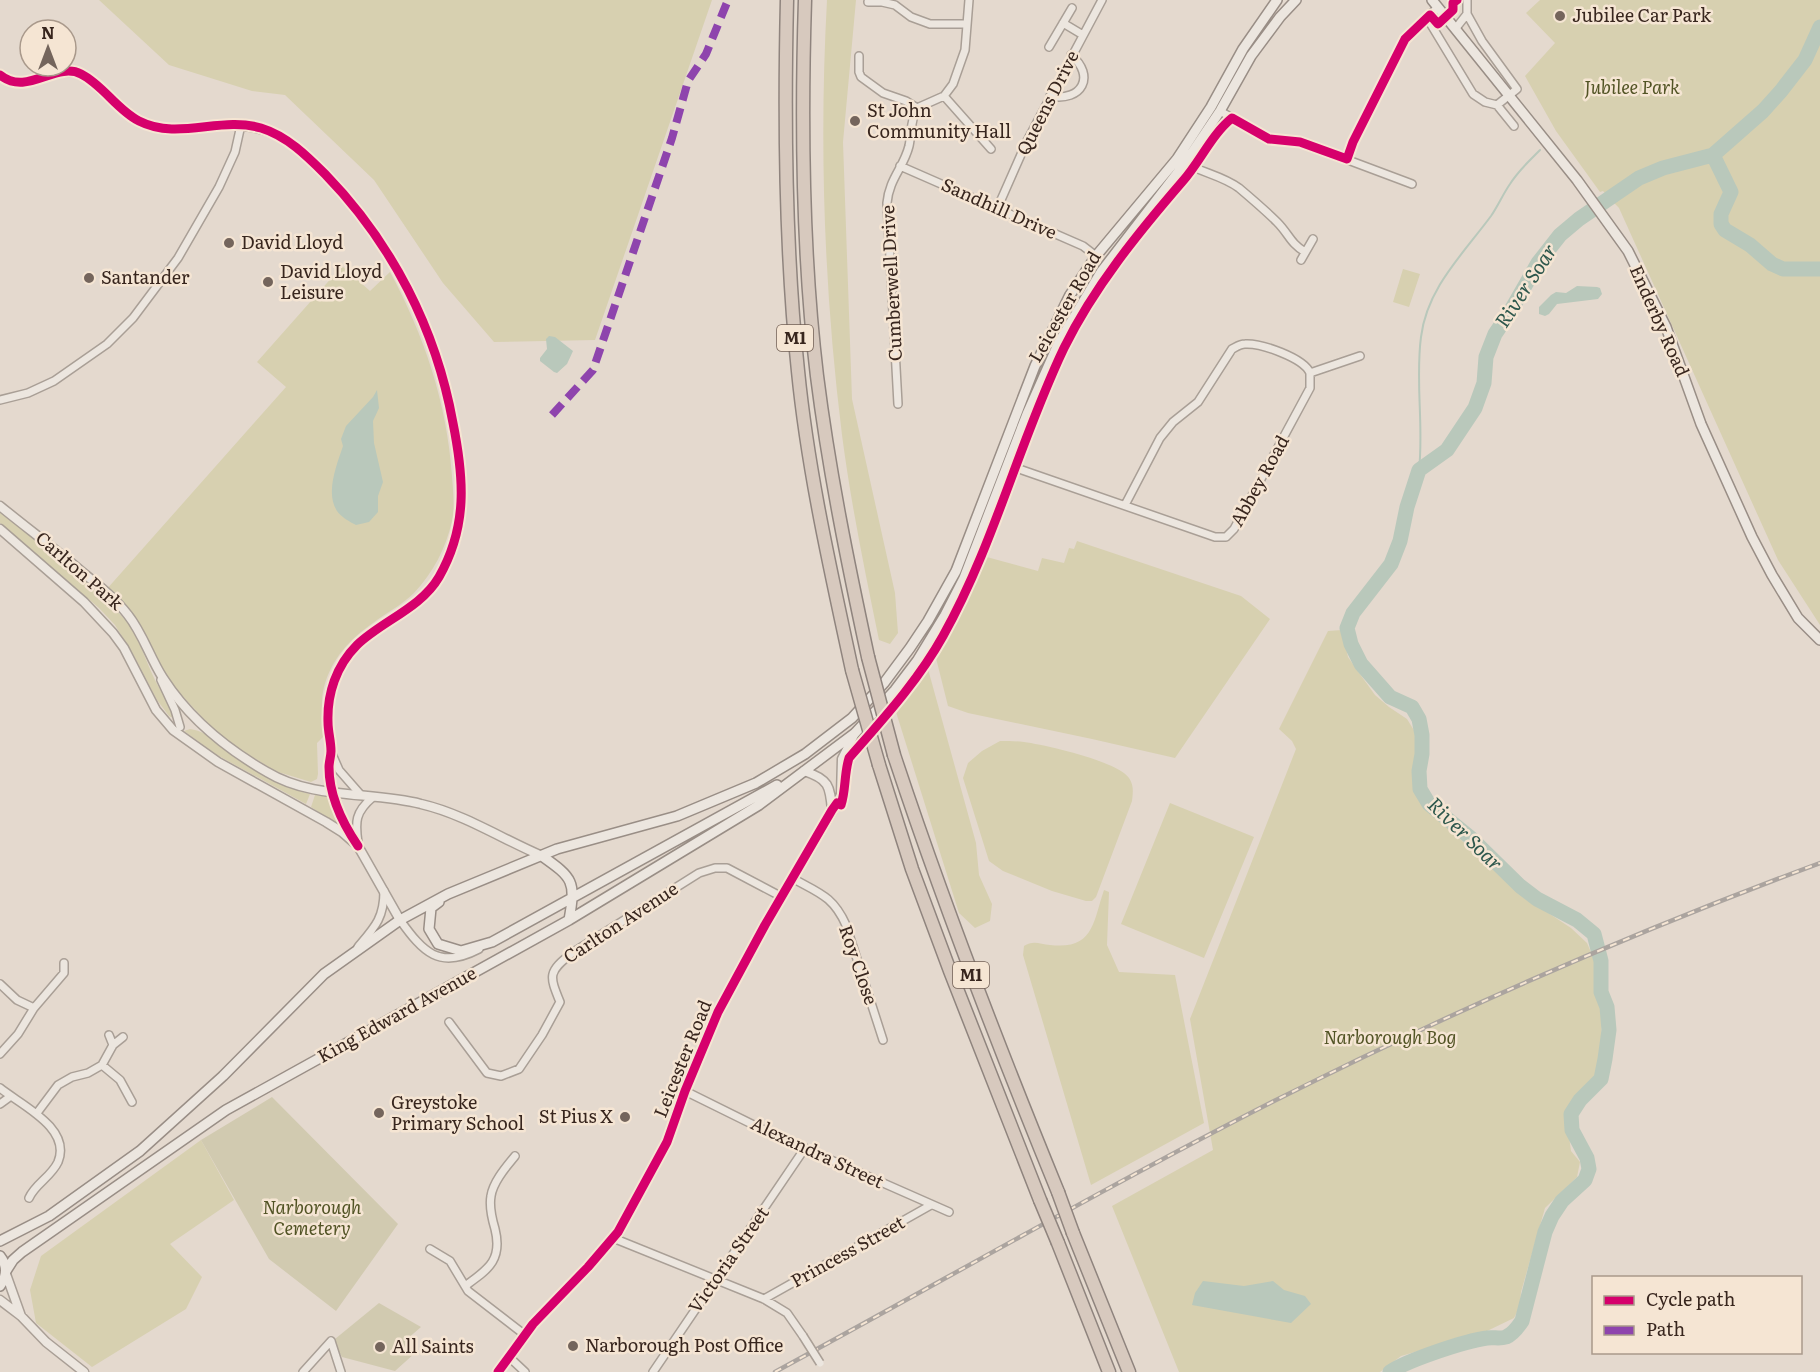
<svg xmlns="http://www.w3.org/2000/svg" width="1820" height="1372" font-family="Literata,serif">
<rect width="100%" height="100%" fill="#e4d9ce"/>
<!-- green -->
<path fill="#d7d0b0" d="M99,0H712L595,340L494,342L443,283L374,180L285,95L252,91L169,65Z
M827,0H856L843,142L852,399L895,593L898,633L890,644L879,640C865,572 851,504 842,435C824,290 819,145 827,0Z
M1540,0H1820V625L1778,560L1619,208L1603,191L1600,192L1556,131L1525,76L1555,43L1526,13Z
M342,266L370,291L390,272C424,335 447,403 452,476C453,490 455,507 452,521C446,548 433,573 414,593C402,605 386,613 373,623C350,639 332,658 324,687C320,702 323,722 323,737L317,743L318,774L317,779L311,782L275,771L256,759L252,760L216,732L173,686L156,659L139,624L106,590L286,387L257,362Z
M1403,269L1420,274L1409,307L1393,302Z
M0,511L72,568L129,623C140,641 146,662 155,680C161,693 172,705 175,719L169,716L157,700L133,654L115,625L99,608L0,523Z
M1077,541L1241,596L1270,619L1175,758L1092,739L968,713L948,706L936,658L983,556L1038,571L1042,558L1064,563L1069,548L1074,549Z
M1342,630L1348,657L1357,670L1375,695L1389,707L1407,719L1415,732L1417,746L1414,780L1420,802L1521,895L1571,928L1587,943L1596,964V986L1602,1014L1601,1056L1596,1075L1571,1101L1567,1121L1571,1151L1580,1162L1577,1177L1545,1208L1521,1292L1520,1306L1514,1318L1487,1331L1401,1356L1380,1372H1179L1112,1206L1213,1150L1190,1019L1296,749L1292,741L1279,729L1328,631Z
M928,669L976,843L979,875L992,904L990,921L975,928L959,913L896,712Z
M190,729C213,732 231,755 250,767C269,780 288,788 310,794L306,804L217,755L184,731Z
M1000,741C1008,741 1016,741 1024,742C1046,745 1117,761 1129,778C1134,785 1133,793 1132,801L1096,897L1092,901H1086L1052,891L1003,871L989,861L963,778L968,763L982,751Z
M315,795L332,796L344,829L311,807Z
M1170,803L1254,837L1204,958L1121,924Z
M1104,890L1109,892L1107,945L1119,972L1175,975L1204,1123L1091,1185L1023,955L1024,946C1033,940 1040,944 1050,945C1094,950 1093,922 1104,890Z
M201,1140L234,1200L170,1244L202,1277L186,1309L92,1367L36,1323L30,1290L41,1256Z"/>
<!-- cemetery -->
<path fill="#d1cab0" d="M272,1097L398,1224L336,1311L269,1259L201,1140Z
M379,1303L421,1327L406,1340L415,1353L395,1371L342,1357L335,1345V1339Z"/>
<!-- water -->
<path fill="#b9c8bb" d="M1577,286L1597,287L1600,288L1602,294L1598,299L1557,304L1549,314L1545,316L1539,314V307L1551,295L1556,292L1566,293Z
M549,336L555,337L573,351L567,364L557,373L554,372L540,361V358L547,349L546,339Z
M377,390L379,408L373,421L374,443L383,482L378,496V512L369,522L356,525C350,522 341,517 337,511C325,493 337,464 343,446L341,439L346,426L373,397Z
M1203,1281L1244,1286L1273,1281L1284,1290L1305,1296L1311,1304L1291,1323L1192,1305L1195,1293Z"/>
<g fill="none" stroke-linecap="round" stroke-linejoin="round">
<!-- stream -->
<path stroke="#b9c8bb" stroke-width="2" d="M1419,470C1424,426 1415,381 1421,337C1427,288 1463,254 1491,216C1498,206 1503,194 1510,184C1518,171 1529,161 1540,150"/>
<!-- river -->
<path stroke="#b9c8bb" stroke-width="15" d="M1713,155L1731,192L1721,214V224L1725,230L1750,245L1772,264L1783,269H1820
M1390,1372C1408,1360 1465,1341 1487,1338C1493,1337 1500,1339 1506,1337C1513,1334 1518,1327 1522,1321L1545,1232L1552,1216L1562,1201L1585,1180L1589,1169L1587,1158L1572,1130L1571,1114L1580,1100L1601,1079L1605,1059L1609,1030L1607,1007L1601,992V961L1594,934L1577,920L1537,899L1520,886L1472,839L1429,804L1420,789L1419,771L1422,754V735L1419,719L1412,707L1390,697L1361,664L1351,644L1347,628L1353,613L1391,564L1400,541L1407,507L1419,470L1447,450L1475,408L1484,383L1486,357L1495,334L1510,312L1538,263L1560,235L1579,219L1639,178L1663,168L1713,155L1763,111L1781,91L1805,60L1820,27"/>
<defs>
<path id="minor" d="M868,2H882L895,5L911,17L930,24H966
M1467,14L1482,41L1517,89L1497,105
M1427,18L1473,94L1485,102L1497,105L1514,126
M1063,23L1083,35
M1456,28L1467,14V0
M1049,47L1072,8
M859,56V72L861,77L883,93L906,101L917,108
M0,75C24,95 50,67 76,73C85,75 92,82 98,88C117,104 134,123 159,128C175,131 191,129 207,127C237,123 267,126 293,145C314,160 332,181 349,201C409,273 445,358 457,451C463,498 465,537 438,579C425,600 401,613 381,626C354,645 329,672 328,707C327,722 330,736 331,750C331,761 329,770 331,781C334,802 342,822 354,839
M944,96L991,149
M1050,96C1082,102 1096,76 1071,55
M1220,111L1269,139L1300,142L1412,184
M1347,159L1353,142L1405,39L1438,7
M1185,163C1203,173 1223,176 1239,188C1252,199 1265,210 1277,222C1289,234 1290,243 1305,252
M900,166L1083,246L1096,256
M997,209L1027,141L1102,0
M1301,260L1313,239
M0,400L28,393L54,381L107,344L133,318L178,258L219,187L235,152L241,125
M898,404L887,203C889,179 904,167 909,146C912,132 910,121 917,108L944,96L953,84L965,50L969,0
M1022,470L1215,537H1226L1234,529L1310,388V373L1360,356
M1125,505L1160,438L1173,422L1198,402L1232,349C1236,347 1240,344 1245,344C1261,343 1304,358 1310,373
M161,680L175,710L180,727
M332,754L339,770L360,794
M358,843C355,822 355,812 373,797
M792,878C819,893 833,896 846,925L883,1040
M400,920C423,952 439,970 479,949
M358,947C375,927 384,918 384,891
M0,984L17,1000L34,1008
M449,1022L487,1073L501,1076L519,1069L542,1035L560,1002C549,975 548,972 572,953L699,873L715,868H727L782,897
M109,1035L113,1045
M0,1054L18,1034L34,1008L64,973V963
M102,1065L120,1080L132,1102
M0,1088C21,1105 72,1128 58,1162C51,1177 35,1184 29,1198
M685,1091L772,1134L949,1212
M0,1104L11,1096
M37,1113L58,1085L72,1077L88,1073L102,1065L113,1045L123,1037
M613,1238L764,1299L787,1313L803,1336
M430,1249L450,1261L468,1291L525,1335
M465,1286C487,1270 503,1261 495,1229C492,1219 489,1207 491,1196C493,1182 506,1167 515,1156
M764,1299L931,1205
M331,1341L341,1372
M509,1357L525,1372
M303,1372L331,1341
M653,1372L805,1148"/>
<path id="tertiary" d="M0,506C27,528 55,549 81,571C98,585 115,598 128,615C143,634 150,658 163,678C188,717 227,749 267,772C313,800 371,791 421,804C464,814 502,839 542,856
M0,529L84,602L113,633L124,648L156,710L173,730L218,762L326,822L342,832L358,846L400,920
M804,771C829,779 830,786 832,810
M6,1274L21,1316
M0,1300L21,1316L46,1342L84,1372
M498,1372L533,1324L588,1267L618,1232L667,1142L685,1091L718,1012L765,925L837,803L841,795L842,759L855,733"/>
<path id="secondary" d="M1432,0L1577,180L1628,251L1666,327L1701,424L1752,537L1772,575L1798,618L1820,640
M542,856C573,878 576,881 569,920
M439,902L431,908L429,929L438,944L461,951L492,942L777,785
M0,1241L49,1216L140,1151L223,1076L324,974L400,920L448,894L557,849L677,816L756,783L805,754L852,718L884,683L910,648L928,621L956,571L1035,366L1070,295L1096,256L1177,159L1211,107L1243,49L1277,0
M0,1256C8,1266 7,1276 0,1286
M6,1271L13,1260L22,1252L226,1110L569,920L759,805L855,733L895,690L917,661L945,615L964,578L1027,414L1059,342L1101,272L1185,163L1220,111L1251,56L1280,17L1296,0"/>
<path id="motorway" d="M787,0C784,124 785,248 798,371C808,472 831,572 852,670
M805,0C801,125 802,252 817,376C829,471 848,564 868,657
M894,755C943,903 999,1048 1058,1192
M879,765L912,869L950,971L1040,1200
M1073,1233L1129,1372
M1058,1243L1109,1372"/>
</defs>
<!-- minor casing -->
<use href="#minor" stroke="#a99f96" stroke-width="10"/>
<!-- tertiary casing -->
<use href="#tertiary" stroke="#a99f96" stroke-width="11"/>
<!-- secondary casing -->
<use href="#secondary" stroke="#998e86" stroke-width="12"/>
<!-- motorway casing -->
<use href="#motorway" stroke="#8f847e" stroke-width="15"/>
<!-- minor -->
<use href="#minor" stroke="#ece6df" stroke-width="7"/>
<!-- tertiary -->
<use href="#tertiary" stroke="#ece6df" stroke-width="8"/>
<!-- secondary -->
<use href="#secondary" stroke="#ece6df" stroke-width="9"/>
<!-- motorway -->
<use href="#motorway" stroke="#d7c9be" stroke-width="12"/>
<defs>
<path id="rail" d="M775,1372C941,1282 1105,1187 1274,1101C1451,1012 1634,932 1820,863"/>
</defs>
<!-- rail casing -->
<use href="#rail" stroke="#aba49f" stroke-width="4.5"/>
<!-- rail -->
<use href="#rail" stroke="#f5e5d3" stroke-width="2" stroke-dasharray="7" stroke-linecap="butt"/>
<defs>
<path id="minor-bridge" d="M803,1336L820,1363"/>
<path id="motorway-bridge" d="M868,657L894,755
M852,670L879,765
M1058,1192L1073,1233
M1040,1200L1058,1243"/>
</defs>
<!-- minor-bridge casing -->
<use href="#minor-bridge" stroke="#a99f96" stroke-width="10" stroke-linecap="butt"/>
<!-- motorway-bridge casing -->
<use href="#motorway-bridge" stroke="#8f847e" stroke-width="15" stroke-linecap="butt"/>
<!-- minor-bridge -->
<use href="#minor-bridge" stroke="#ece6df" stroke-width="7"/>
<!-- motorway-bridge -->
<use href="#motorway-bridge" stroke="#d7c9be" stroke-width="12"/>
<!-- quiet -->
<path stroke="#8e44ad" stroke-width="8" stroke-dasharray="15 8" stroke-linecap="butt" d="M552,415L593,370L672,138L688,81L706,54L728,0"/>
<defs>
<path id="cycleway" d="M0,75C27,97 56,61 81,74C103,85 117,110 139,121C178,141 220,116 261,128C287,136 307,156 325,174C392,243 436,329 453,423C464,478 468,526 439,577C421,608 382,621 357,645C336,666 327,694 328,722C328,732 331,741 331,751C331,756 329,762 329,767C329,795 343,824 358,846
M498,1372L533,1324L588,1267L618,1232L667,1142L685,1091L718,1012L765,925L832,810L837,803L841,805C846,790 844,774 849,758C883,719 918,681 943,636C994,545 1019,442 1064,348C1094,287 1138,233 1182,182C1200,162 1211,135 1232,118L1269,139L1300,142L1347,159L1353,142L1405,39L1430,15L1438,24L1453,10V3L1457,0"/>
</defs>
<!-- cycleway casing -->
<use href="#cycleway" stroke="#f5e5d3" stroke-width="13"/>
<!-- cycleway -->
<use href="#cycleway" stroke="#d6006c" stroke-width="9"/>
</g>
<!-- markers -->
<g fill="#74655c" stroke="#f5e5d3" stroke-width="2">
<circle cx="1560" cy="16" r="6"/>
<circle cx="855" cy="121" r="6"/>
<circle cx="229" cy="243" r="6"/>
<circle cx="89" cy="278" r="6"/>
<circle cx="268" cy="282" r="6"/>
<circle cx="379" cy="1113" r="6"/>
<circle cx="625" cy="1117" r="6"/>
<circle cx="573" cy="1346" r="6"/>
<circle cx="380" cy="1347" r="6"/>
</g>
<g text-anchor="middle" stroke-width="5" stroke-linejoin="round" paint-order="stroke">
<!-- shield labels -->
<g fill="#f5e5d3" stroke="#715f54" stroke-width="1.5">
<rect x="777" y="325" width="36" height="26" rx="4.5"/>
<rect x="953" y="962" width="36" height="26" rx="4.5"/>
</g>
<g font-size="16" font-weight="bold" fill="#38261e">
<text x="795" y="344">M1</text>
<text x="971" y="981">M1</text>
</g>
<!-- poi labels -->
<g font-size="18" fill="#38261e" stroke="#f5e5d3" text-anchor="start">
<text x="1572" y="22">Jubilee Car Park</text>
<text x="867" y="117">St John<tspan x="867" dy="21">Community Hall</tspan></text>
<text x="241" y="249">David Lloyd</text>
<text x="280" y="278">David Lloyd<tspan x="280" dy="21">Leisure</tspan></text>
<text x="101" y="284">Santander</text>
<text x="391" y="1109">Greystoke<tspan x="391" dy="21">Primary School</tspan></text>
<text x="613" y="1123" text-anchor="end">St Pius X</text>
<text x="585" y="1352">Narborough Post Office</text>
<text x="392" y="1353">All Saints</text>
</g>
<!-- park labels -->
<g font-size="18" font-style="italic" fill="#525425" stroke="#f5e5d3">
<text x="1632" y="94">Jubilee Park</text>
<text x="1390" y="1044">Narborough Bog</text>
<text x="312" y="1214">Narborough<tspan x="312" dy="21">Cemetery</tspan></text>
</g>
<!-- street labels -->
<g font-size="18" fill="#38261e" stroke="#f5e5d3">
<text transform="translate(1048 103) rotate(-63)" y="6">Queens Drive</text>
<text transform="translate(999 209) rotate(24)" y="6">Sandhill Drive</text>
<text transform="translate(892 283) rotate(-93)" y="6">Cumberwell Drive</text>
<text transform="translate(1065 307) rotate(-60)" y="6">Leicester Road</text>
<text transform="translate(1659 321) rotate(66)" y="6">Enderby Road</text>
<text transform="translate(1260 481) rotate(-61)" y="6">Abbey Road</text>
<text transform="translate(79 571) rotate(41)" y="6">Carlton Park</text>
<text transform="translate(621 923) rotate(-33)" y="6">Carlton Avenue</text>
<text transform="translate(858 965) rotate(71)" y="6">Roy Close</text>
<text transform="translate(397 1015) rotate(-29)" y="6">King Edward Avenue</text>
<text transform="translate(683 1059) rotate(-68)" y="6">Leicester Road</text>
<text transform="translate(817 1153) rotate(25)" y="6">Alexandra Street</text>
<text transform="translate(848 1252) rotate(-29)" y="6">Princess Street</text>
<text transform="translate(729 1260) rotate(-55)" y="6">Victoria Street</text>
</g>
<!-- water labels -->
<g font-size="20" font-style="italic" fill="#2e584d" stroke="#f5e5d3">
<text transform="translate(1526 286) rotate(-57)" y="7">River Soar</text>
<text transform="translate(1465 834) rotate(44)" y="7">River Soar</text>
</g>
</g>
<!-- legend -->
<rect x="1592" y="1276" width="210" height="78" fill="#f5e5d3" stroke="#a9998b" stroke-width="1.5"/>
<rect x="1604" y="1296" width="30" height="9" fill="#d6006c" stroke="#a9998b" stroke-width="1.5"/>
<text x="1646" y="1306" font-size="18" fill="#38261e">Cycle path</text>
<rect x="1604" y="1326" width="30" height="9" fill="#8e44ad" stroke="#a9998b" stroke-width="1.5"/>
<text x="1646" y="1336" font-size="18" fill="#38261e">Path</text>
<!-- north arrow -->
<g transform="translate(48 48)"><circle r="28" fill="#f5e5d3" stroke="#a9998b" stroke-width="1.5"/>
<path d="M0-4.5L10 22L0 15L-10 22Z" fill="#74655c"/>
<text y="-9" font-size="16" font-weight="bold" text-anchor="middle" fill="#38261e">N</text>
</g>
</svg>
